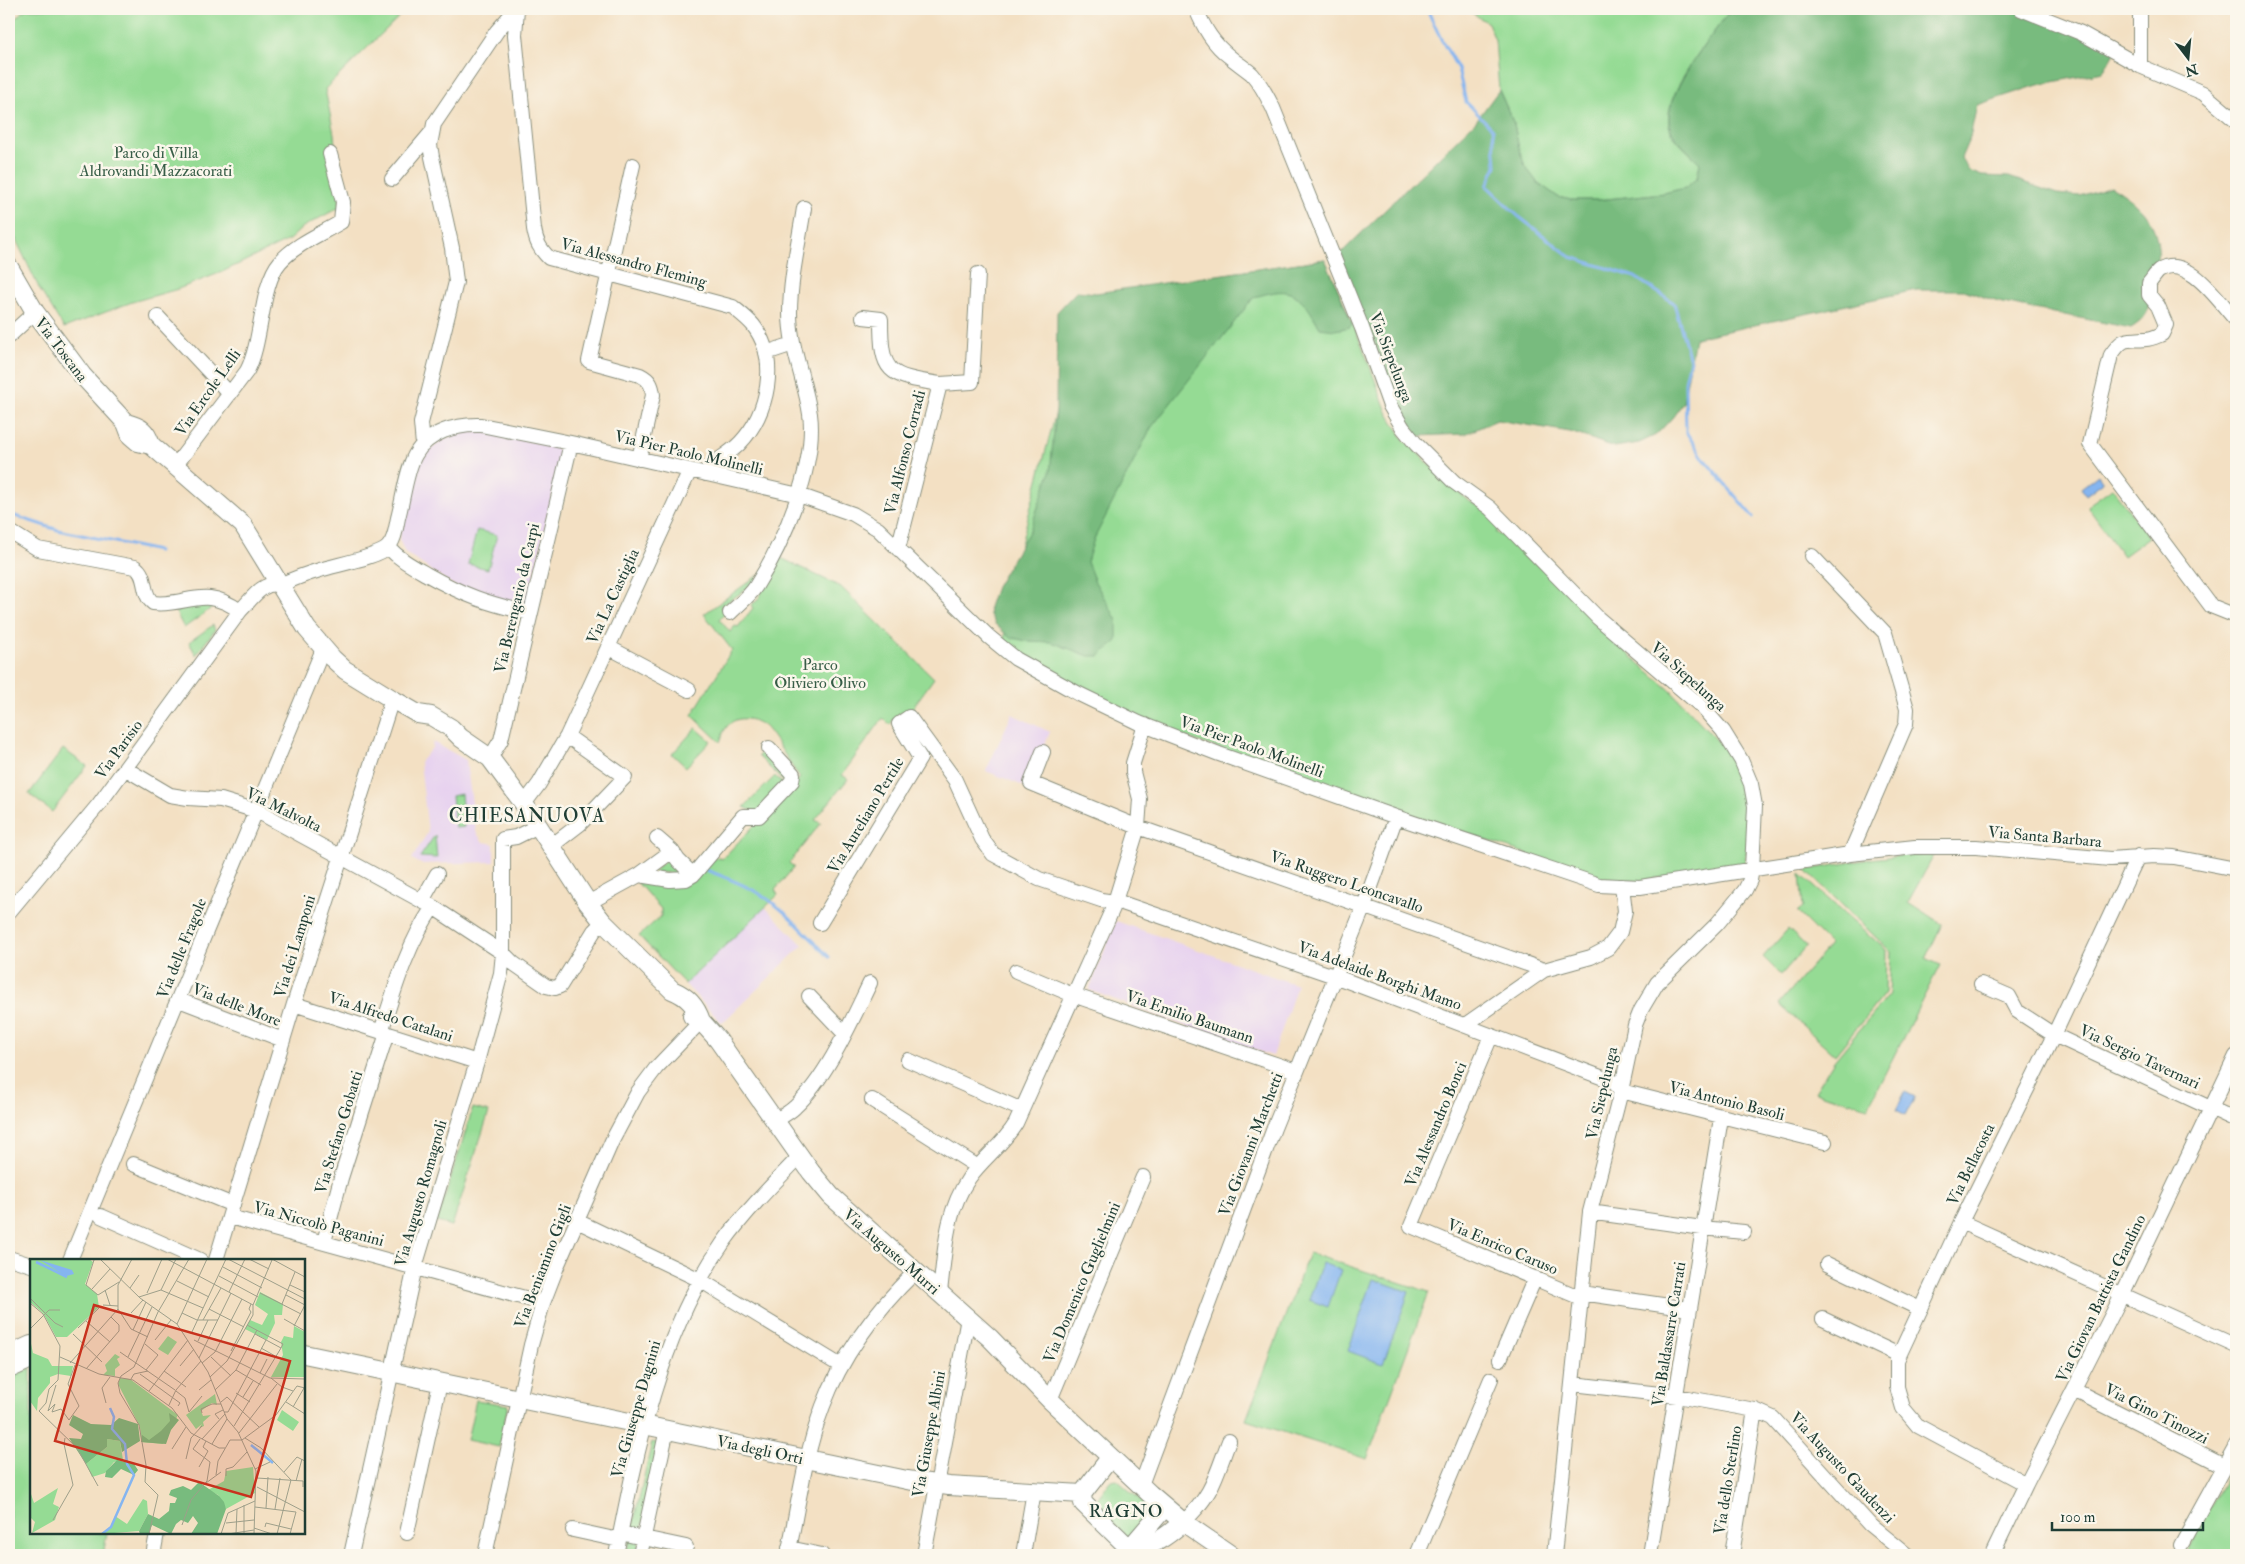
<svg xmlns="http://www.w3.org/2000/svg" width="2245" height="1564" font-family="'IM FELL Double Pica',serif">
<rect width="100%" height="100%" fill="#fbf7ec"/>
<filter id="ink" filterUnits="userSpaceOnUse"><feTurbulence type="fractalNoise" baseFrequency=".02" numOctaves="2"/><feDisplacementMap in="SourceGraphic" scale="10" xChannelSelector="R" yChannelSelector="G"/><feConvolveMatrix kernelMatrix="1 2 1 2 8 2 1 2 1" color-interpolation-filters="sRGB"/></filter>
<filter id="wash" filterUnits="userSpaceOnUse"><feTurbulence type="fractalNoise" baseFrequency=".0096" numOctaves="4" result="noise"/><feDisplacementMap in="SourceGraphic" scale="20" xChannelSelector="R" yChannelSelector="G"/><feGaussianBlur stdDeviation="1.12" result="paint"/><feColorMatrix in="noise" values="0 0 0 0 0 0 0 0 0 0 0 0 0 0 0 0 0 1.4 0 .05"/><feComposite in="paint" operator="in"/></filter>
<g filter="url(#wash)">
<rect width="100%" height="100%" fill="#f3e0c3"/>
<!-- built -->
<path fill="#e7d2ef" d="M468,431L486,432L554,446L562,453L529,597L524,607L473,598L405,553L399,539L412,485L419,465L427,453L441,441L455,434Z
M1012,714L1050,732L1026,787L986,771Z
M433,742L466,760L476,832L483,842L494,844V862L421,864L412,859L428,832L420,762L432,748Z
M765,907L803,945L722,1023L685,984Z
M1116,921L1297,985L1273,1056L1218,1038L1089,990Z"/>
<!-- green -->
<path fill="#95db94" stroke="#5a8c64" d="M26,9H407L325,89L334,134L340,207L303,227L289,240L222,272L178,289L132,302L64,328L40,290L9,225V24Z
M1475,9H1731C1713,35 1656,99 1671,131C1675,141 1692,155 1700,163L1697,178L1685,188L1664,193L1597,200H1571L1558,197L1537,182L1525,167L1519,149L1514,124L1499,90L1495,40L1488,23L1469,11Z
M1325,259L1361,343L1387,412L1404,440L1467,500L1482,508L1500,525L1496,533L1507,538L1549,570L1616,643L1670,690L1726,750L1744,775L1750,797V832L1744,864L1638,881L1597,878L1153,726L1100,704L1023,656L1004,640L1009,589L1087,295Z
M2112,488L2149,537L2123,556L2087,506Z
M477,530L497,535L488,569L468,564Z
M781,558L841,587L934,678L911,710C899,712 896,715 890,725L883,718L842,775L848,779L815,820L821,823L789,863L794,867L775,890L778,895L685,984L639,936L661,916V909L635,880L670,884L716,857L722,859L800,778C791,766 774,735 764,726C753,717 734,715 726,728C723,731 722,738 720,742L692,715L732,650L704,614L758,575L754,584L720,607L726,613L719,619L730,632L735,626L738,627L753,608L751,605L758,600L768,578H771Z
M209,601L214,604L213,607L184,628L173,607Z
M213,625L215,630L196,655L189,642Z
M696,728L711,741L686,767L672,754Z
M63,749L87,766L52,812L29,794Z
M764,750L790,776L784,782L758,756Z
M775,776L784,785L757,813L744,807Z
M461,794L464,827L455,828L452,796Z
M435,835L437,858L420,857Z
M1936,852L1908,902L1942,924L1926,958L1940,965L1868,1107L1815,1092L1834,1061L1889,994L1891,952L1806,870L1870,859Z
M669,857L688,874L653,872Z
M1800,874L1886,950L1885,993L1835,1055L1779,1004L1830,945L1797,912L1803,907Z
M1788,929L1806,946L1781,975L1763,957Z
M473,1108L489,1112L452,1226L437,1222Z
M1309,1253L1429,1292L1367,1459L1246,1420Z
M31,1368V1533H107L103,1555H9V1377Z
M476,1400L508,1405L499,1447L467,1440Z
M652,1442L661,1444L636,1555H626Z
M2236,1457V1555H2185Z
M1117,1480L1150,1508L1151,1513L1128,1538L1092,1506L1110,1481Z"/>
<!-- forest -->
<path fill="#78bb7e" stroke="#4c7c59" d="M1731,9H2019L2117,48L2103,72L2038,85L1977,105L1970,137L1961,158L1969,171L1982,176L2009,177L2057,194L2080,196L2111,186C2157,213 2165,240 2154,290C2149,309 2148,318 2131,328L1998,302L1964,290H1916L1695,338L1683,403L1672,418L1656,435L1639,443L1615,447L1570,432L1497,420L1465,434L1418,436L1398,403L1338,256L1476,121L1499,90L1514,124L1519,149L1525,166L1537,182L1558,197L1571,200H1598L1664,193L1685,188L1697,178L1700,163C1691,154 1678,143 1672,132C1655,101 1714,34 1731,9Z
M1325,259L1352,323L1350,327L1335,330L1320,328C1312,314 1304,296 1286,292C1277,290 1263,295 1254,297L1151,428L1094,539L1087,562L1095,582L1117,620V641L1099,656H1089L1051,642L1026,641L1009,637L995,624L990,615L989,607L996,587L1030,530L1050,472L1056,411L1057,312L1077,291L1096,293Z"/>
<!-- water -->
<path fill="#85b5f0" stroke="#527992" d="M2098,475L2103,482L2086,495L2081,488Z
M1905,1092L1915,1097L1906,1115L1896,1110Z
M1322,1263L1341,1270L1328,1307L1309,1300Z
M1373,1279L1409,1292L1383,1364L1348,1351Z"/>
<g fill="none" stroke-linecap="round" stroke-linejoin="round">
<!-- stream -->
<path stroke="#85b5f0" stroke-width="3" d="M1427,9L1441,39L1458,69L1466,102L1493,129L1496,166L1487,186L1518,216L1571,257L1635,277L1674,303L1690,360L1685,382L1686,432L1704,459L1753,517
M9,514L58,530L158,551
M706,870C725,877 743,884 760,894C786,910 807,935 829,957"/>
</g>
</g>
<g filter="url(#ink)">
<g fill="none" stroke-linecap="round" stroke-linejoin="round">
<defs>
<path id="minor" d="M517,9L515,35L534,229C536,242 540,249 549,258L733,307C740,313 747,318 753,325C780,360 768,414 740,443C729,455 713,460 706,474
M1196,9C1204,28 1213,44 1230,57C1237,63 1245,68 1252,74C1261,84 1267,96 1273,108L1362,328L1390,406L1403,428L1416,444L1454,482L1490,508L1598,618L1701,706L1723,731L1741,760L1751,784L1755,806L1752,869L1750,880L1745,890L1717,924L1657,983L1641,1010L1635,1025L1621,1091L1590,1212L1554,1555
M2021,9L2081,33L2140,66L2203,93L2236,121
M2140,9V66
M633,165L589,361L640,375C650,380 652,385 653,395L639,459
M392,179L431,133
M158,317L230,394
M863,317L881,319C881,373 887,376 940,384
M2236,320C2220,303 2187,252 2159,271C2155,274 2152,280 2149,283V295L2158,306L2166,325L2162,334C2157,336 2151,339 2146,339C2125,341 2124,336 2111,355L2090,444L2211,606L2236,616
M9,336L35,312
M766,353L793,344
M423,445L421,423L456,282L452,248L432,157L430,145L434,124L497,31L516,9
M175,466L247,371C263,341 260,285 280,262C296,244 321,234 341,222L343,202L330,154
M9,531L38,549L135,567C148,575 141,594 153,603C187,607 203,584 240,611
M388,547C399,559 412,566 426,574C463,595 488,604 530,613
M898,549L940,384L972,382L978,274
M1812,556L1885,633L1907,709L1906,724L1850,854
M280,585C293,579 306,574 320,570C335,565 379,557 388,547C395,540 396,527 398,518C403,500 406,471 415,455C428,432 456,424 481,425L571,443L799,495L853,514L878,529L989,637L1016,659L1079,694L1139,723L1219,754L1396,817L1599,885L1640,887L1850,854L1915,847H1976L2110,859L2154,856L2174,857L2236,869
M730,613C739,604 750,596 756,586C783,544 817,464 810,414C805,380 790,348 790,313C790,278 799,242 804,208
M608,647L689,690
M1043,752L1031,783L1138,827L1544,970
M490,758L501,740L571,443
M126,769L170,795L188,798L221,800L257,811L433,907L503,953L513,963L546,986L555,988L560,986L594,931L603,922
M524,804L539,784L567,736L690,470
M657,838L672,851
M550,847L580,824L625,777L567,736
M639,875L672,851L678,860L693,875
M1117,895L1138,827L1140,799L1133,772V763L1145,725
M422,901L437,874
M588,903L639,875L670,880L686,879L693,875L743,816H759L792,781L793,774L769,748
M1122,903L1334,976L1614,1082L1621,1091
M9,912L99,804L240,611C251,600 263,580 280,585
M820,923L920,758L899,724L909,717L955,780L982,839L993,854L1039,879L1101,900L1108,901
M1016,971L1073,995L1296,1071
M1981,984L2009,996L2017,1011L2054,1035L2236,1120
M809,996L845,1034
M179,1000L283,1040
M294,1004L477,1062
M1465,1025L1544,970L1591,957L1608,948L1620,932L1625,911L1622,886
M381,1032C395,988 407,945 433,907
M1491,1036L1411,1226L1581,1298
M908,1060L1022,1110
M1621,1091L1825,1142
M872,1100L978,1167
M776,1120C783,1116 790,1112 795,1107C827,1077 851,1022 870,983
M133,1164L233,1205
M1590,1212L1702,1228L1744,1232
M101,1216L200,1260
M230,1217L543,1303
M577,1221L700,1280L841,1366
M1961,1222L2236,1346
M324,1242L341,1178L387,1033
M9,1258L31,1265
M70,1260L323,649
M216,1260L294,1004L392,699
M1827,1264L1920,1309
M940,1292C945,1252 945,1213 969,1178C983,1158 1003,1145 1016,1123L1113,908
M1582,1293L1689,1309
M1823,1319L1899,1355
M1500,1359L1535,1278
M1573,1384L1677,1396L1755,1410L1773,1418L1869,1524L1907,1555
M2074,1390L2224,1466
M1050,1400L1143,1177
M2026,1484L1918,1426L1903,1408L1897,1387V1360L1961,1222L2054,1035L2138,856
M1141,1485L1274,1128L1364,906L1396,817
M1183,1522C1212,1497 1216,1475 1229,1441
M573,1530L619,1540
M407,1533L440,1383
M620,1533L686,1547
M2181,1545L2236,1445
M789,1548L822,1555
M153,1555L157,1533
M351,1555L415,1267L477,1062L501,973L503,953V839L516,837L538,826
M485,1555L531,1345L543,1303L558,1264L612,1141L638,1092L656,1068L701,1021
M616,1555C637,1449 660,1333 723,1243C746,1211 774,1183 801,1155
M640,1555L667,1429
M788,1555C798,1506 805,1453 823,1406C842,1355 877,1309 916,1271
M924,1555L968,1318
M1023,1555L1034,1491
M1417,1555L1491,1379
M1650,1555L1721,1118
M1732,1555L1755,1410
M1992,1555L2026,1484L2122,1295L2236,1056"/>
<path id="major" d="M9,267L35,312L82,375L126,423L131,436L138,442L151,445
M126,423C141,427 146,430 151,445L243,525L307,629L332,658L345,670L392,699L418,714L431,716L451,728L461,738L490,758L524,804L588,903L603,922L672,990C687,996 696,1005 701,1021
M692,1016L701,1021L718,1040L811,1172L831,1196L990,1338L1050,1400L1150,1494L1183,1522L1231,1555
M304,1354L907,1480L949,1486L1082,1494
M9,1355L31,1345
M9,1369L31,1359
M1110,1458L1082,1494L1083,1503L1127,1546C1143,1556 1172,1532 1183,1522
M1130,1548L1165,1507"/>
</defs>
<!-- minor casing -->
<use href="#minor" stroke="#898e7c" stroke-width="16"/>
<!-- major casing -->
<use href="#major" stroke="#898e7c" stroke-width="20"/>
<!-- minor -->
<use href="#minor" stroke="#fff" stroke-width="14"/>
<!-- major -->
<use href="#major" stroke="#fff" stroke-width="18"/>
</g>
</g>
<g text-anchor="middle" stroke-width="5" stroke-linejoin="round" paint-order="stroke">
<!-- park labels -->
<g font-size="16" fill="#375d47" stroke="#fbf7ec">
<text x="156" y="158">Parco di Villa<tspan x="156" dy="18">Aldrovandi Mazzacorati</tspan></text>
<text x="820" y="670">Parco<tspan x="820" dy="18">Oliviero Olivo</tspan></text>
</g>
<!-- street labels -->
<g font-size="16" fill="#1f3d34" stroke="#fbf7ec">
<text transform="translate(634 262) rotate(15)" y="6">Via Alessandro Fleming</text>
<text transform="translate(62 349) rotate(53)" y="6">Via Toscana</text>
<text transform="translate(1392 357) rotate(69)" y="6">Via Siepelunga</text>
<text transform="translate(207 392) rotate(-55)" y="6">Via Ercole Lelli</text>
<text transform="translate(689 452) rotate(13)" y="6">Via Pier Paolo Molinelli</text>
<text transform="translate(904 452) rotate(-76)" y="6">Via Alfonso Corradi</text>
<text transform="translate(612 596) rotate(-65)" y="6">Via La Castiglia</text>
<text transform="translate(516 598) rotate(-77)" y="6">Via Berengario da Carpi</text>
<text transform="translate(1689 676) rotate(42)" y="6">Via Siepelunga</text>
<text transform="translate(1252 746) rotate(20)" y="6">Via Pier Paolo Molinelli</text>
<text transform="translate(118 749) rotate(-54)" y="6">Via Parisio</text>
<text transform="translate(284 809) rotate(26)" y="6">Via Malvolta</text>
<text transform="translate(865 815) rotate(-59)" y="6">Via Aureliano Pertile</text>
<text transform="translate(2045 836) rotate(5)" y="6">Via Santa Barbara</text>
<text transform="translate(1347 881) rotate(19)" y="6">Via Ruggero Leoncavallo</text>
<text transform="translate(294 946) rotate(-73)" y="6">Via dei Lamponi</text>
<text transform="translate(181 948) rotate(-68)" y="6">Via delle Fragole</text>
<text transform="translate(1380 975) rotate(20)" y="6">Via Adelaide Borghi Mamo</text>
<text transform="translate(237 1004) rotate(21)" y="6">Via delle More</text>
<text transform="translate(391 1016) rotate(18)" y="6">Via Alfredo Catalani</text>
<text transform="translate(1190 1016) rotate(19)" y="6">Via Emilio Baumann</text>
<text transform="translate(2140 1056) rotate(25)" y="6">Via Sergio Tavernari</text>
<text transform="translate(1601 1093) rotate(-77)" y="6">Via Siepelunga</text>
<text transform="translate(1727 1100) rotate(14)" y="6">Via Antonio Basoli</text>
<text transform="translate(1435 1124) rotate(-67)" y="6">Via Alessandro Bonci</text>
<text transform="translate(338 1132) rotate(-73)" y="6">Via Stefano Gobatti</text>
<text transform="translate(1250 1144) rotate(-69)" y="6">Via Giovanni Marchetti</text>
<text transform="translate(1970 1164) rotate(-64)" y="6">Via Bellacosta</text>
<text transform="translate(420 1193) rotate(-74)" y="6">Via Augusto Romagnoli</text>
<text transform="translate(319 1223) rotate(15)" y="6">Via Niccolò Paganini</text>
<text transform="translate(1503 1246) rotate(23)" y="6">Via Enrico Caruso</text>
<text transform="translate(892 1251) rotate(41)" y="6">Via Augusto Murri</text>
<text transform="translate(542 1266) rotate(-69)" y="6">Via Beniamino Gigli</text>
<text transform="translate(1081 1282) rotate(-67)" y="6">Via Domenico Guglielmini</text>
<text transform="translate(2100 1298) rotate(-64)" y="6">Via Giovan Battista Gandino</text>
<text transform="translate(1668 1334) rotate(-81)" y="6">Via Baldassarre Carrati</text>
<text transform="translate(635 1409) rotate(-74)" y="6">Via Giuseppe Dagnini</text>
<text transform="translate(2157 1413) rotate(27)" y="6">Via Gino Tinozzi</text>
<text transform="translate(928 1434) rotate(-80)" y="6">Via Giuseppe Albini</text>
<text transform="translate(760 1449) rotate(12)" y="6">Via degli Orti</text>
<text transform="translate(1843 1467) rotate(47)" y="6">Via Augusto Gaudenzi</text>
<text transform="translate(1727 1480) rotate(-81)" y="6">Via dello Sterlino</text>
</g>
<!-- neighbourhood labels -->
<g font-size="18" letter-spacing="1" fill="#1f3d34" stroke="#fbf7ec">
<text x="1126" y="1517">RAGNO</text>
</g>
<!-- quarter labels -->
<g font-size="19" letter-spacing="1" fill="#1f3d34" stroke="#fbf7ec">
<text x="527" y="822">CHIESANUOVA</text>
</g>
</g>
<!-- overview -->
<g transform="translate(30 1259)">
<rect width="275" height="275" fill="#f3e0c3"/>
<path d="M0,0H59L63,3L55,25L67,35L69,48L37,78H26L13,54L0,43ZM230,33L253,45L252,56H244L245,64L237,81L215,70L220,61L232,66L238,55L225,46ZM264,67L275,73V118H241L253,96L251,83L254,77L263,79ZM138,77L147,83L138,96L128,90ZM0,80L3,94L18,100L22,107H43L41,117L28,115L20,118V124L8,139L7,152L0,142ZM85,95L90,98L87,100L90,106L85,110V117L73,116L77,112L75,106ZM90,119L100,120L148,156L133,185L111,183L110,168L88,125ZM185,135L187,146L182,144L171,152L173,157L181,156L173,163L174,167L169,169L172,165L166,170L156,156ZM252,151L269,163L263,172L247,161ZM77,180L90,182L93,201L84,203L75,214L62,218L56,205L77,188ZM223,208L225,234L196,250L188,236L178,231L194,222L196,212ZM28,229L23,245L29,248L25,261L2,274L5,263L0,258V232L4,244ZM113,240L117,242L118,255L109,272L72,275L81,268L85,257L97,265Z" fill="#95db94"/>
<path d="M139,154L149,161L141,171L136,185L111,183L112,176L119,181L131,172L140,162ZM43,156L61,165L81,166L89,159L108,165L110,182L92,193L90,182L77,180V188L56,205L39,179L51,180L53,175L39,166ZM87,201L104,205L108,211L104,216L91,210L82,219L75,218L76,212ZM169,223L189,237L194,243L196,250L187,275H161L168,264L163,257L158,264L151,261L146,265L141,275L122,266L119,275H110L109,272L118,255L129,260L139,252L140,244H145L147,239L139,236L141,231L153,227L161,231Z" fill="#78bb7e"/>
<path d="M10,1L42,11L44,15L36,17Z" fill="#85b5f0"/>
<path fill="none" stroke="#85b5f0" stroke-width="2.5" d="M6,3L37,18M221,186L243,204M72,275L81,268L104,216L97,205L95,185L82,170L84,158L80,149"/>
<path fill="none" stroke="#9e9f8a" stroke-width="1" d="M70,0L110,39L147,65L178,113L197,160L208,173L226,212L224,275M137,0L223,46M198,0L275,40M219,0L239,10M242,0L275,18M64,1L56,26L68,36L89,23M193,8L232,29M189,17L228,38M147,22L179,38M260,26L275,33M100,29L109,16M62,30L80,10M75,31L80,46M131,31L146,0M199,33L215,0M117,34L132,0M230,34L271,55M256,36L275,46M109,38L131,31L173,49M0,39L25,64L33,68M0,44L13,55L30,87L28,121L19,130L16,144L9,152L47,189L68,227M252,45L265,13M73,46L88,47M223,46L242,1M88,50L101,70L118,78M179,50L214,68M101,54L113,41M152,54L167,61M254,60L275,72M167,61H188M173,61L191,29M56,62L80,83M147,65L177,0M217,66L253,85L251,89M264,67L275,46M48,69L69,49M0,70L19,51H30M103,71L116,43M43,75L72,103M161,75L196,0M225,75L251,89M125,81L141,61M164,81L240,119L275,120M168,82L178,61M115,85L128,96L116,111M231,89L247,98M201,92L221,53L219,50L221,45M90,93L145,131M30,98L69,115L103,121L142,149L161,174L189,189H195M98,98L122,48M181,98L201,117M169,99L201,34M40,104L88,50V26L102,0M172,104L185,93L212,40M150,107L164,90M56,110L89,72V66L81,58M206,111L231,126M134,112L156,128M230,114L237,100M110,115L150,144L148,147M180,118L197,102L223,56V46M241,119L252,128L263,132M101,120L104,115L118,112M26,126L18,152L25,145L22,153L31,150L39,161L49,147L38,125L45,106M169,131L181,121M185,131L206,111L227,71M119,132L158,81M146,132L155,139L159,153L172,137M206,134L220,143M213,138L223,122M191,143L197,138L229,168M256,143L275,155M76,144L72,129L80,118M139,146L146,131L171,102M263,148L274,129M194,153H198L236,81M172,154L171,150L182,145H191M189,160L185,155L193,151M204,167L251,89M209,174L247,125M215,179L231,189L261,221M172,180L195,155M182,185L197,160M142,190L156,168M156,200L161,179L172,167M169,208L178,192L173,188L176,182M225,210L240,203M254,213L267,198L275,202M186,216L188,202L200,181H212L246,156L267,127L275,129M196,217V210L203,208L217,193M227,219L273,222V228M266,222L272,200M176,224L191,213M227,228L275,253M214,246V275M225,248L266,253L260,275M236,249L238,218M245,250L250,219M23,261L43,226L34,185L35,179M196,264L224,261M152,266L161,241L177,222L180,203L163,190L170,180M235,268L236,264L261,270M224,269L242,275M119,275L128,236L115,223L116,206L109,166L90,134L88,124L91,117L104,108L128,53L159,0M191,275L198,254L225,242M198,275L224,271M206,275L207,250M247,275L261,221"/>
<path fill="#c8321e" fill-opacity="0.15" stroke="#c8321e" stroke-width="2.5" d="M64,46L260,102L221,238L25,182Z"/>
<rect width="275" height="275" fill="none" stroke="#1f3d34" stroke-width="2.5"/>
</g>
<!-- margin -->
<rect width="2245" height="1564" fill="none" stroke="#fbf7ec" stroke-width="30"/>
<!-- north arrow -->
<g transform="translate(2188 58) rotate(164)" stroke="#fbf7ec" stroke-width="4" paint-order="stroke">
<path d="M0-4L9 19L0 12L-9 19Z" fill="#1f3d34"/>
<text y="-8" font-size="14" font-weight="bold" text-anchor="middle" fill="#1f3d34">N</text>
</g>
<!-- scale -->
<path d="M2052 1522v8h151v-8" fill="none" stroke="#1f3d34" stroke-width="2.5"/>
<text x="2060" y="1522" font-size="15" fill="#1f3d34" stroke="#fbf7ec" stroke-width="4" paint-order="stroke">100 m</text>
</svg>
